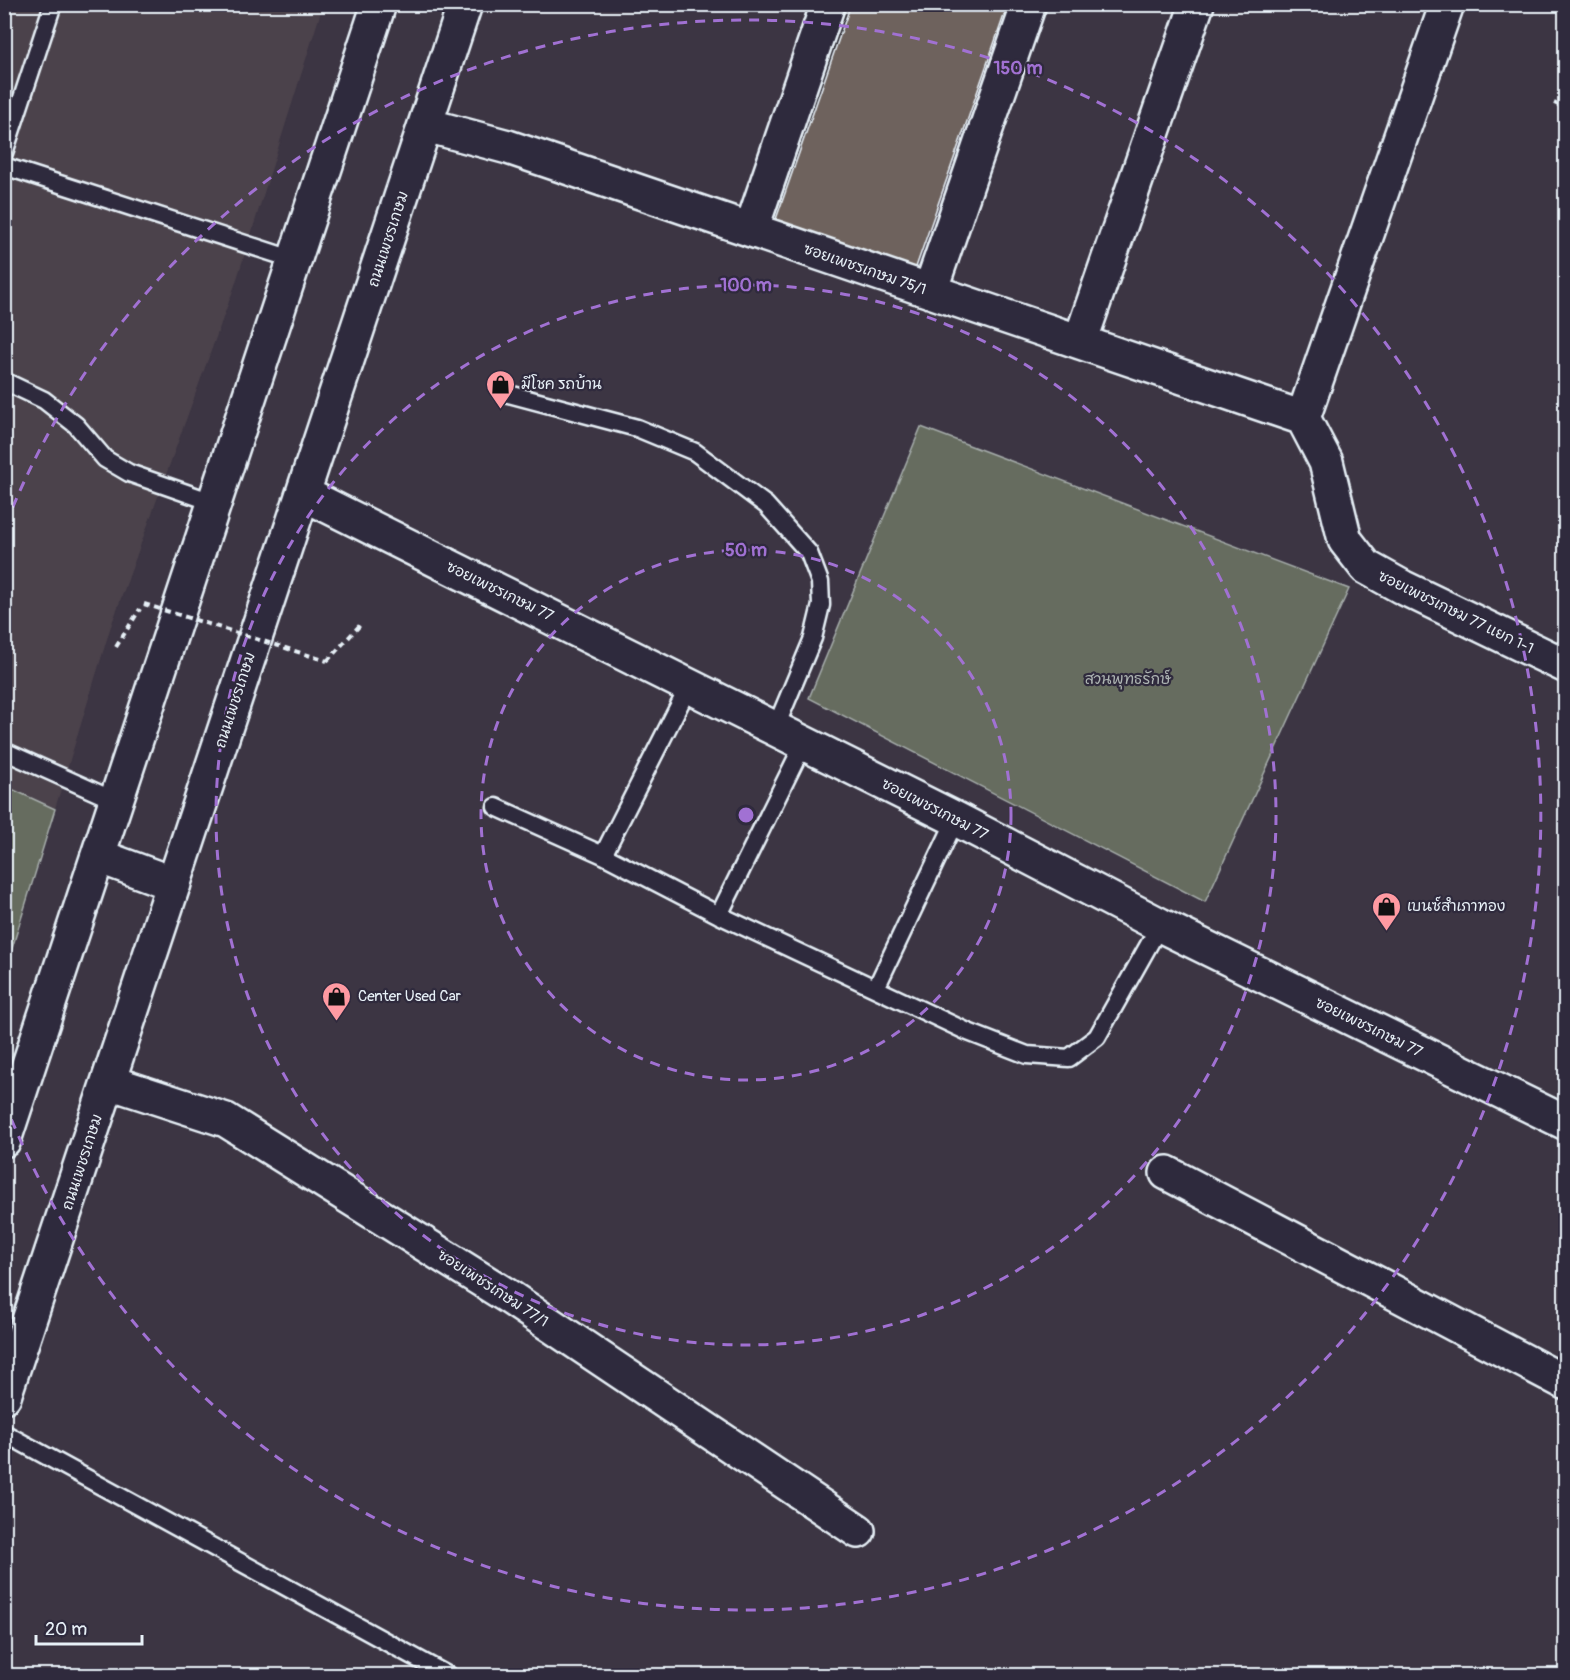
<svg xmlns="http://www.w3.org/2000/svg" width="1570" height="1680" font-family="Pangolin,'Playpen Sans Thai',sans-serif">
<defs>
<filter id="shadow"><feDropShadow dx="-5.5" dy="5.5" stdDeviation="3" flood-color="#0009"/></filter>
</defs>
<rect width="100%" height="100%" fill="#3c3543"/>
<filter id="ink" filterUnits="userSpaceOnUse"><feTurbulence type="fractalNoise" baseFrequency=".0167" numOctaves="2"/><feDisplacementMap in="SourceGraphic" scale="12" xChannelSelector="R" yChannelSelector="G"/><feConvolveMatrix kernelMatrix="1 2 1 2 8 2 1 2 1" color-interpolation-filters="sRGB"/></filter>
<g filter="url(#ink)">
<!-- built -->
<path fill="#4b424b" d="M4,5H323L235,285L111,626L5,972Z"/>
<!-- green -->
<path fill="#666c5f" stroke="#a7aeac" stroke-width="1.5" d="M921,427L1349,589L1205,902L809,698Z
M5,786L55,809L9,958L4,955Z"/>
<!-- building -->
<path fill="#6e625d" stroke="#e8f1f8" stroke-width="1.5" filter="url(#shadow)" d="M851,4H1008L915,270L775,222Z"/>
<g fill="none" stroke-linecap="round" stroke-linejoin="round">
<defs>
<path id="lane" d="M4,153L53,4
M4,166L295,260
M4,381L44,400L76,425L105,459L129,473L215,503
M501,392L637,428L695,452L766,505L809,553L820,582L821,605L813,638L775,729
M4,751L118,802
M496,807L603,855L719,915L968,1032L1027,1055L1069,1058L1097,1037L1160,925
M603,855L689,686
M719,915L804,743
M876,988L956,819
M4,1433L449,1676"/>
<path id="street" d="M426,125L508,147L1303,418
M751,230L828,4
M930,291L1029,4
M1080,342L1197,4
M1303,418L1447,4
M1303,418L1326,462L1345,540L1366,567L1402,587L1566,666
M304,494L956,819L1160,925L1566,1123
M109,1082L226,1120L509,1297L858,1531
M1167,1173L1566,1383"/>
<path id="primary" d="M98,856L174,884
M4,1140L379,4
M4,1396L465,4"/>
</defs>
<!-- lane casing -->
<use href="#lane" stroke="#e8f1f8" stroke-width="21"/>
<!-- street casing -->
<use href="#street" stroke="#e8f1f8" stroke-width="38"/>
<!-- primary casing -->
<use href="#primary" stroke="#e8f1f8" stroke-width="38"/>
<!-- path -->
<path stroke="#e8f1f8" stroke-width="4" stroke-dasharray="6 4.5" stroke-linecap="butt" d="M1554,103L1566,108
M116,647L140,609
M327,661L362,623"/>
<!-- lane -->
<use href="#lane" stroke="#2f2a3d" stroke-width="16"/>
<!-- street -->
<use href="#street" stroke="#2f2a3d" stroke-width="33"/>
<!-- primary -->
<use href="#primary" stroke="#2f2a3d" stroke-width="33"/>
<!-- path-bridge -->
<path stroke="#e8f1f8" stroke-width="4" stroke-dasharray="6 4.5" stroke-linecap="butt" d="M144,604L327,661"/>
</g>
</g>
<!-- distance rings -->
<g fill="none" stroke="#a171d3" stroke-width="3" stroke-dasharray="10 8">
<circle cx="746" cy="815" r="265"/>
<circle cx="746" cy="815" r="530"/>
<path d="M6 524A795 795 0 1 1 6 1106"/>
</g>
<!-- icons -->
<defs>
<symbol id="shop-pin" viewBox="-11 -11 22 30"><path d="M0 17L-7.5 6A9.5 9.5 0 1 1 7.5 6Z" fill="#ff9aa2" stroke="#2f2a3d"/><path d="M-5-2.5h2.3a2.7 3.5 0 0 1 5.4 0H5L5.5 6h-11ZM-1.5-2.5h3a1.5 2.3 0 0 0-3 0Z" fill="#111"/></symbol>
</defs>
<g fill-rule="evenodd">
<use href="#shop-pin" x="484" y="368" width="33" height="45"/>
<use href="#shop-pin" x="1370" y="890" width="33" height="45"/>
<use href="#shop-pin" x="320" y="980" width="33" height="45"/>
</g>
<g text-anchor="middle" stroke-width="4.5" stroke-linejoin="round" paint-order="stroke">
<!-- street labels -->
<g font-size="15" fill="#e8f1f8" stroke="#2f2a3d">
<text transform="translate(388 239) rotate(-72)" y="5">ถนนเพชรเกษม</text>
<text transform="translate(865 269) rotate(19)" y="5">ซอยเพชรเกษม 75/1</text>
<text transform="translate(500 591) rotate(26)" y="5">ซอยเพชรเกษม 77</text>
<text transform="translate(1456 612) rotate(26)" y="5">ซอยเพชรเกษม 77 แยก 1-1</text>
<text transform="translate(235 700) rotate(-72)" y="5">ถนนเพชรเกษม</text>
<text transform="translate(935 809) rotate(27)" y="5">ซอยเพชรเกษม 77</text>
<text transform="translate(1369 1027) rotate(26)" y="5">ซอยเพชรเกษม 77</text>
<text transform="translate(82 1162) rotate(-72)" y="5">ถนนเพชรเกษม</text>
<text transform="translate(493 1288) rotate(33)" y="5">ซอยเพชรเกษม 77/1</text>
</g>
<!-- poi labels -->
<g font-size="15" fill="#e8f1f8" stroke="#2f2a3d" text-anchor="start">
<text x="521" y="389">มีโชค รถบ้าน</text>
<text x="1407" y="911">เบนซ์สำเภาทอง</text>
<text x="358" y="1001">Center Used Car</text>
</g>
<!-- park labels -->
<g font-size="15" fill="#aeb5b3" stroke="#2f2a3d">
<text x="1128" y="684">สวนพุทธรักษ์</text>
</g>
</g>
<circle cx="746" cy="815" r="9" fill="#a171d3" stroke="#2f2a3d" stroke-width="3"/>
<g font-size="18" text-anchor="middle" font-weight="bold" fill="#a171d3" stroke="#2f2a3d" stroke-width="4.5" stroke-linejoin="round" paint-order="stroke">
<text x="1018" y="74">150 m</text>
<text x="746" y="291">100 m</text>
<text x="746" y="556">50 m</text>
</g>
<!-- margin -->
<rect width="1570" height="1680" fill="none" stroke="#2f2a3d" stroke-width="24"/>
<rect x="12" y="12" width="1546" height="1656" fill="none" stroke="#e8f1f8" stroke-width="2" filter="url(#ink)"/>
<!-- scale -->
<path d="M36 1635v9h106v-9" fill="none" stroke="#e8f1f8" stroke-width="3"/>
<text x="45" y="1635" font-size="18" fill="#e8f1f8" stroke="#2f2a3d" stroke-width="4.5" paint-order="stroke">20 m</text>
</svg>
